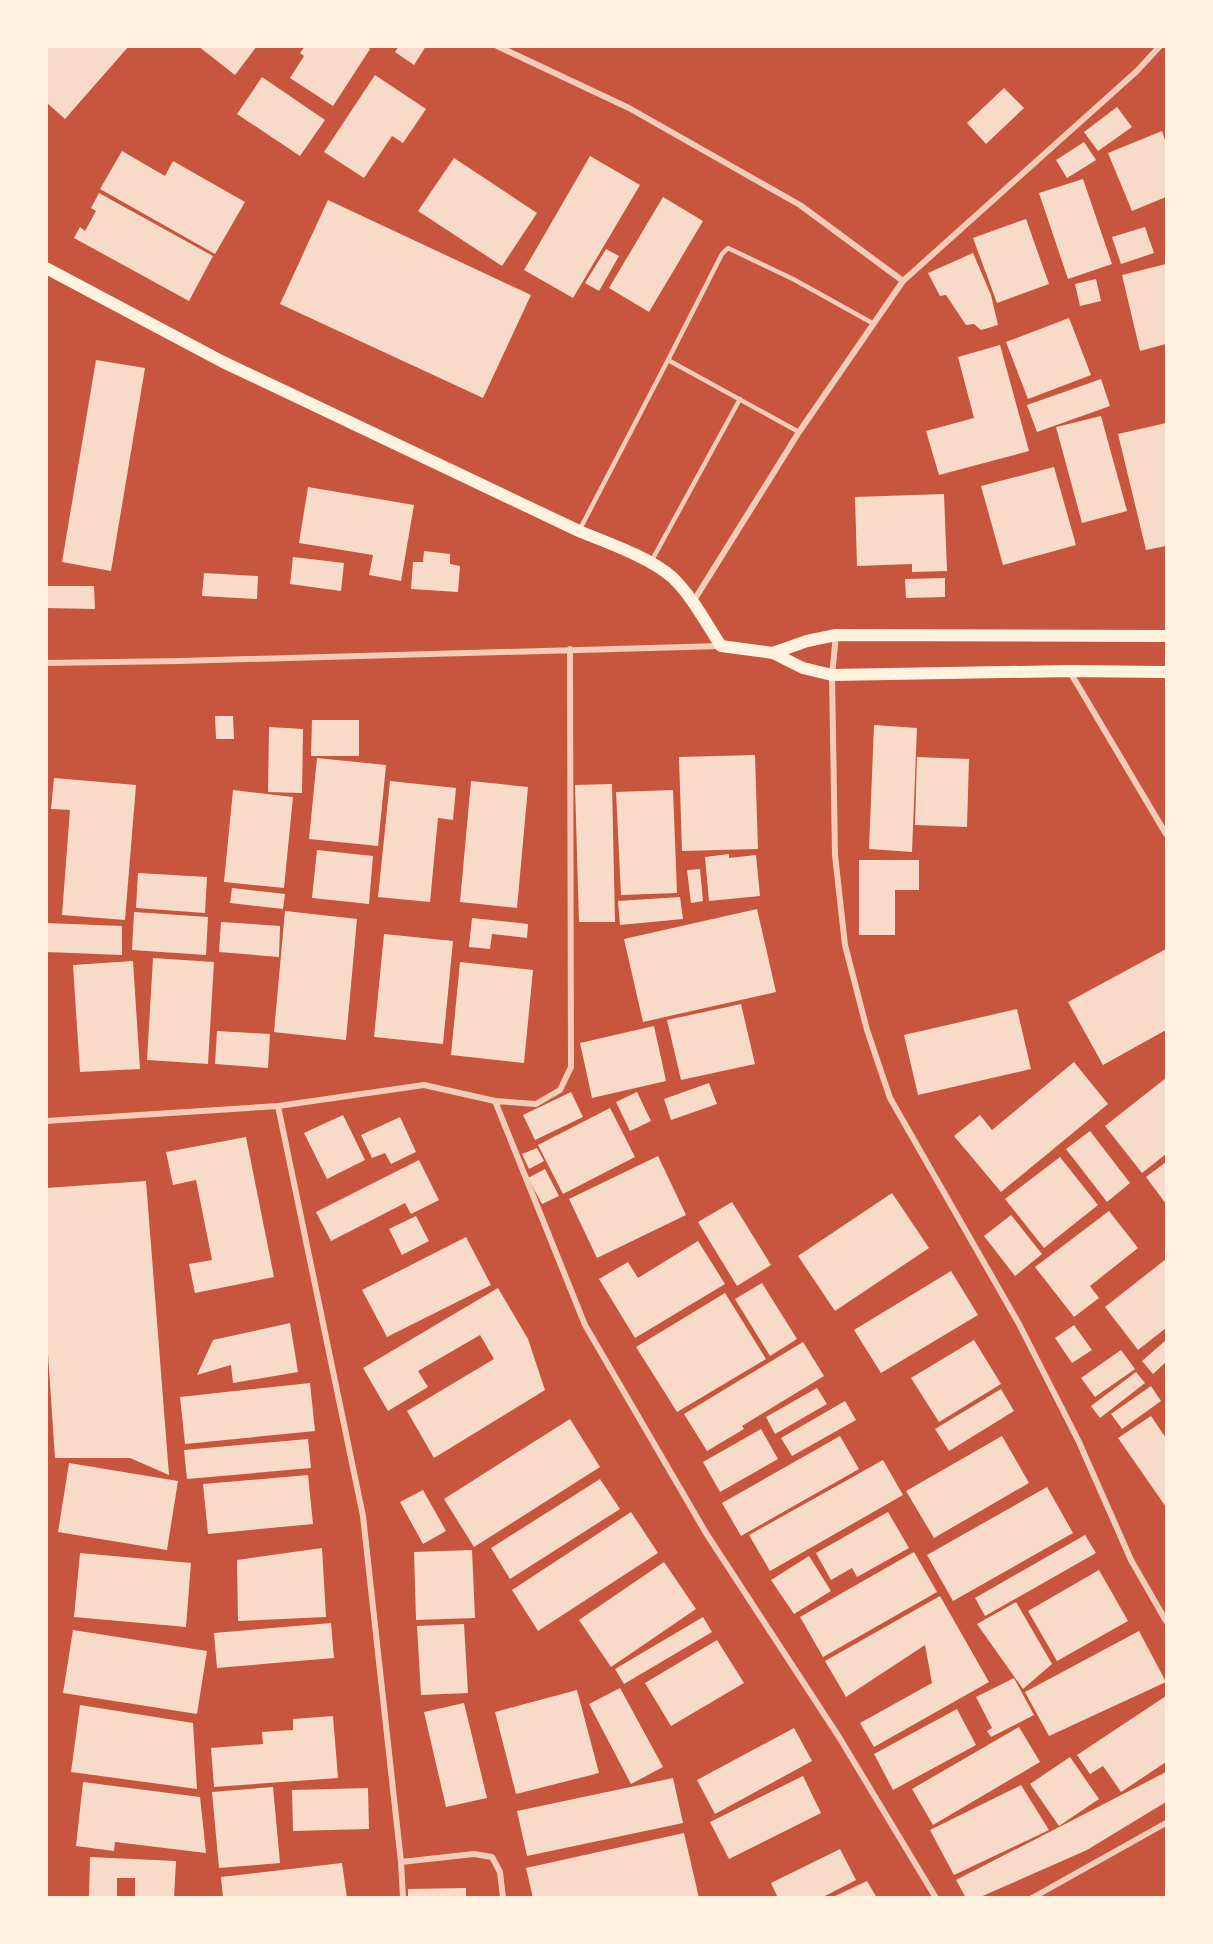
<svg xmlns="http://www.w3.org/2000/svg" width="1213" height="1944" font-family="Jost,sans-serif">
<rect width="100%" height="100%" fill="#c8553d"/>
<!-- building -->
<path fill="#f7dbc8" d="M46,46H129L65,119L46,102Z
M198,46H257L235,75Z
M305,46H366L370,49L333,106L290,78L304,56L300,53Z
M399,46H426L414,65L395,52Z
M375,75L426,109L403,143L392,136L364,178L324,152Z
M262,77L325,120L300,156L237,114Z
M1004,88L1024,108L986,144L967,123Z
M1117,107L1132,127L1098,151L1084,132Z
M1162,131L1166,143V197L1132,211L1108,153Z
M1084,142L1096,160L1067,178L1056,160Z
M122,151L165,176L173,161L245,202L215,254L100,189Z
M590,156L640,185L573,298L524,270Z
M454,158L537,213L502,266L418,211Z
M1083,179L1112,264L1068,279L1039,193Z
M99,193L213,256L189,301L74,238L80,227L85,231L96,211L91,208Z
M663,197L703,221L649,312L609,288Z
M328,200L531,295L483,398L280,304Z
M1026,219L1049,284L997,303L973,238Z
M1145,227L1154,253L1121,264L1112,237Z
M606,249L619,256L599,291L585,283Z
M973,253L991,295L998,325L981,330L974,324L966,325L946,295L940,296L928,273Z
M1166,264V344L1140,351L1122,275Z
M1096,279L1101,301L1080,306L1075,284Z
M1069,318L1091,375L1028,399L1006,342Z
M1000,345L1029,451L939,475L926,431L974,418L958,357Z
M96,360L145,368L111,571L62,562Z
M1101,379L1110,406L1037,432L1027,405Z
M1101,416L1127,511L1082,523L1056,427Z
M1166,423V546L1146,550L1118,434Z
M1054,467L1076,545L1003,565L981,486Z
M308,487L414,505L401,581L369,575L373,555L299,543Z
M944,494L947,571L912,572V564L857,566L855,497Z
M424,551L450,554V564L460,566L458,592L411,589L413,562H423Z
M293,557L344,563L341,591L290,584Z
M204,573L258,576L257,599L202,596Z
M945,578V597L906,598L905,579Z
M46,586H94L95,609L46,608Z
M215,716H233L234,739H216Z
M312,720H359V756H311Z
M874,725L917,728L912,852L869,849Z
M269,727L303,729L302,793L268,792Z
M755,755L758,849L682,851L679,757Z
M917,757L969,759L967,827L915,825Z
M317,758L386,765L378,846L309,839Z
M54,778L136,785L125,920L62,915L70,810L51,809Z
M390,781L456,788L453,820L438,818L430,902L378,897Z
M471,781L528,787L517,908L460,902Z
M612,784L615,922H579L575,785Z
M233,790L293,797L284,888L224,882Z
M673,790L677,893L621,895L616,792Z
M317,850L373,856L369,904L312,898Z
M729,854V858L756,855L760,896L709,901L705,857Z
M859,860H919V890H895V935H859Z
M700,869L703,901L691,903L687,870Z
M138,873L207,877L205,913L136,908Z
M232,888L285,894L283,909L230,903Z
M680,897L683,919L620,925L618,901Z
M757,909L776,992L643,1022L624,939Z
M285,911L357,919L346,1040L274,1032Z
M134,912L208,917L206,955L132,950Z
M472,918L528,924L527,938L492,934L490,949L469,947Z
M221,922L280,926L279,957L219,952Z
M46,923L122,926V955L46,952Z
M384,934L453,941L443,1044L374,1037Z
M1166,949V1030L1103,1065L1068,1002Z
M153,958L214,962L208,1064L147,1060Z
M133,961L140,1069L80,1072L73,965Z
M460,962L533,970L524,1063L451,1055Z
M741,1004L755,1064L681,1080L667,1020Z
M1017,1009L1031,1069L918,1095L904,1035Z
M654,1026L666,1081L592,1098L580,1043Z
M217,1031L270,1034L268,1068L215,1064Z
M1074,1062L1108,1104L1001,1192L954,1136L980,1115L992,1130Z
M1166,1078V1154L1142,1173L1105,1126Z
M709,1083L717,1104L671,1120L664,1099Z
M571,1092L583,1117L535,1140L523,1115Z
M637,1092L651,1121L630,1131L616,1102Z
M610,1108L635,1157L563,1194L538,1145Z
M343,1115L365,1160L327,1179L304,1133Z
M400,1117L416,1152L391,1164L385,1153L372,1158L361,1135Z
M1090,1131L1130,1183L1107,1202L1066,1149Z
M246,1137L274,1277L195,1293L189,1264L212,1260L196,1180L173,1185L166,1152Z
M537,1148L544,1161L529,1169L522,1154Z
M658,1156L686,1215L597,1258L569,1199Z
M1060,1157L1098,1205L1044,1248L1005,1199Z
M419,1160L439,1200L411,1214L405,1203L331,1241L316,1212Z
M1166,1162V1204L1146,1177Z
M545,1169L559,1196L542,1204L528,1178Z
M146,1181L169,1475L130,1458H55L46,1325V1188Z
M892,1193L929,1248L835,1311L798,1256Z
M732,1202L771,1265L737,1286L698,1222Z
M1109,1211L1138,1248L1090,1286L1099,1298L1074,1317L1035,1267Z
M1011,1215L1042,1254L1015,1276L984,1236Z
M416,1216L429,1241L402,1255L389,1229Z
M466,1237L491,1285L387,1337L362,1290Z
M698,1241L725,1284L635,1338L599,1279L628,1262L638,1278Z
M1166,1259V1328L1138,1350L1105,1307Z
M951,1271L978,1315L881,1373L854,1330Z
M762,1283L797,1339L770,1356L735,1299Z
M498,1288L528,1339L545,1390L434,1458L407,1411L494,1359L480,1335L418,1371L428,1387L388,1411L363,1368Z
M725,1293L766,1359L677,1412L636,1347Z
M290,1323L298,1372L233,1383L231,1365L197,1375L213,1340Z
M1074,1325L1092,1350L1072,1363L1055,1338Z
M974,1340L1001,1384L939,1422L911,1378Z
M1166,1340V1362L1153,1374L1142,1361Z
M803,1342L824,1376L742,1426L744,1429L707,1451L684,1414Z
M1121,1350L1135,1369L1095,1397L1081,1378Z
M1136,1372L1145,1383L1100,1418L1091,1406Z
M310,1383L315,1431L185,1444L180,1397Z
M1151,1386L1161,1401L1122,1429L1111,1414Z
M817,1388L827,1404L775,1434L766,1417Z
M1001,1389L1014,1411L949,1451L935,1429Z
M845,1401L856,1420L792,1456L781,1438Z
M1151,1416L1166,1438V1507L1118,1438Z
M570,1419L600,1467L474,1547L444,1499Z
M761,1429L778,1459L720,1492L703,1462Z
M840,1436L859,1469L741,1536L722,1503Z
M1002,1436L1029,1483L934,1538L906,1491Z
M308,1439L311,1468L187,1479L184,1450Z
M883,1460L903,1495L770,1571L749,1535Z
M69,1463L178,1481L167,1550L58,1532Z
M308,1475L313,1524L208,1534L203,1484Z
M600,1479L620,1509L510,1579L491,1548Z
M1047,1487L1073,1533L953,1601L927,1555Z
M423,1490L446,1531L423,1544L400,1502Z
M631,1512L658,1553L538,1631L512,1590Z
M888,1512L909,1548L857,1577L852,1568L831,1580L816,1553Z
M1085,1535L1096,1553L985,1616L975,1598Z
M322,1548L326,1617L238,1621L237,1560Z
M472,1550L475,1618L416,1620L414,1552Z
M914,1552L937,1592L823,1657L800,1617Z
M80,1553L191,1563L186,1627L74,1617Z
M809,1556L831,1591L794,1614L771,1580Z
M664,1562L696,1609L611,1667L579,1620Z
M1099,1570L1128,1621L1057,1661L1028,1611Z
M940,1596L989,1682L874,1747L860,1723L932,1683L925,1645L846,1697L825,1661Z
M1016,1602L1052,1664L1023,1689L977,1624Z
M703,1617L712,1632L624,1684L615,1669Z
M331,1623L334,1658L217,1668L214,1633Z
M464,1624L468,1693L421,1695L417,1626Z
M73,1630L207,1651L197,1714L63,1693Z
M1139,1631L1166,1682L1049,1736L1025,1692Z
M717,1640L744,1683L671,1726L645,1683Z
M1014,1678L1034,1715L991,1737L987,1731L992,1728L976,1697Z
M620,1688L663,1767L631,1784L589,1704Z
M577,1690L599,1773L516,1794L495,1712Z
M1166,1696V1762L1121,1792L1103,1766L1090,1774L1077,1755Z
M464,1703L487,1798L446,1807L424,1712Z
M80,1705L193,1723L197,1789L71,1772Z
M957,1709L976,1745L893,1790L874,1754Z
M333,1716L338,1778L214,1787L211,1748L263,1744L262,1732L293,1730V1719Z
M1019,1727L1040,1762L933,1825L912,1789Z
M794,1728L812,1761L715,1814L697,1780Z
M1070,1757L1099,1799L1059,1826L1030,1784Z
M1166,1772V1802L1087,1850L978,1898H966L956,1880Z
M803,1776L821,1813L729,1859L710,1822Z
M673,1778L683,1823L527,1856L517,1811Z
M83,1782L200,1797L206,1853L115,1842L114,1851L76,1846Z
M1021,1785L1049,1830L954,1875L930,1830Z
M273,1787L280,1863L219,1868L212,1792Z
M368,1788L369,1829L293,1831L292,1790Z
M684,1833L699,1898H533L526,1868Z
M840,1849L856,1880L821,1898H778L771,1883Z
M90,1857L176,1861L174,1898H135V1878H117V1897L89,1896Z
M342,1863L347,1898H223L221,1877Z
M867,1881L877,1898H831Z
M466,1888V1898H408V1889Z"/>
<g fill="none" stroke-linecap="round" stroke-linejoin="round">
<!-- service -->
<path stroke="#f1ccb7" stroke-width="4.5" d="M668,360L722,254L728,248L793,279L874,324
M579,531L668,360L799,432
M651,562L740,399"/>
<!-- minor -->
<path stroke="#f1ccb7" stroke-width="6" d="M497,46L629,108L800,205L903,281
M693,602L799,432L903,281L1137,71L1160,46
M836,635L832,675L835,855L845,945L867,1030L890,1098L1019,1324L1079,1442L1131,1560L1166,1621
M46,663L179,661L721,646
M1070,672L1166,834
M495,1101L585,1325L706,1533L839,1737L936,1898
M278,1106L363,1516L401,1862L403,1898
M46,1121L278,1106L424,1085L495,1101L536,1104L560,1090L571,1067L570,649
M401,1862L474,1854L492,1857L500,1872L503,1898
M1032,1898L1166,1823"/>
<!-- secondary -->
<path stroke="#fff3e0" stroke-width="12" d="M46,268L223,362L579,531C608,543 649,557 672,577C692,596 706,623 721,646L773,653L803,668L832,675L1070,671L1166,672
M773,653L807,641L836,635L1166,636"/>
</g>
<!-- border -->
<rect width="1213" height="1944" fill="none" stroke="#fff3e0" stroke-width="96"/>
</svg>
